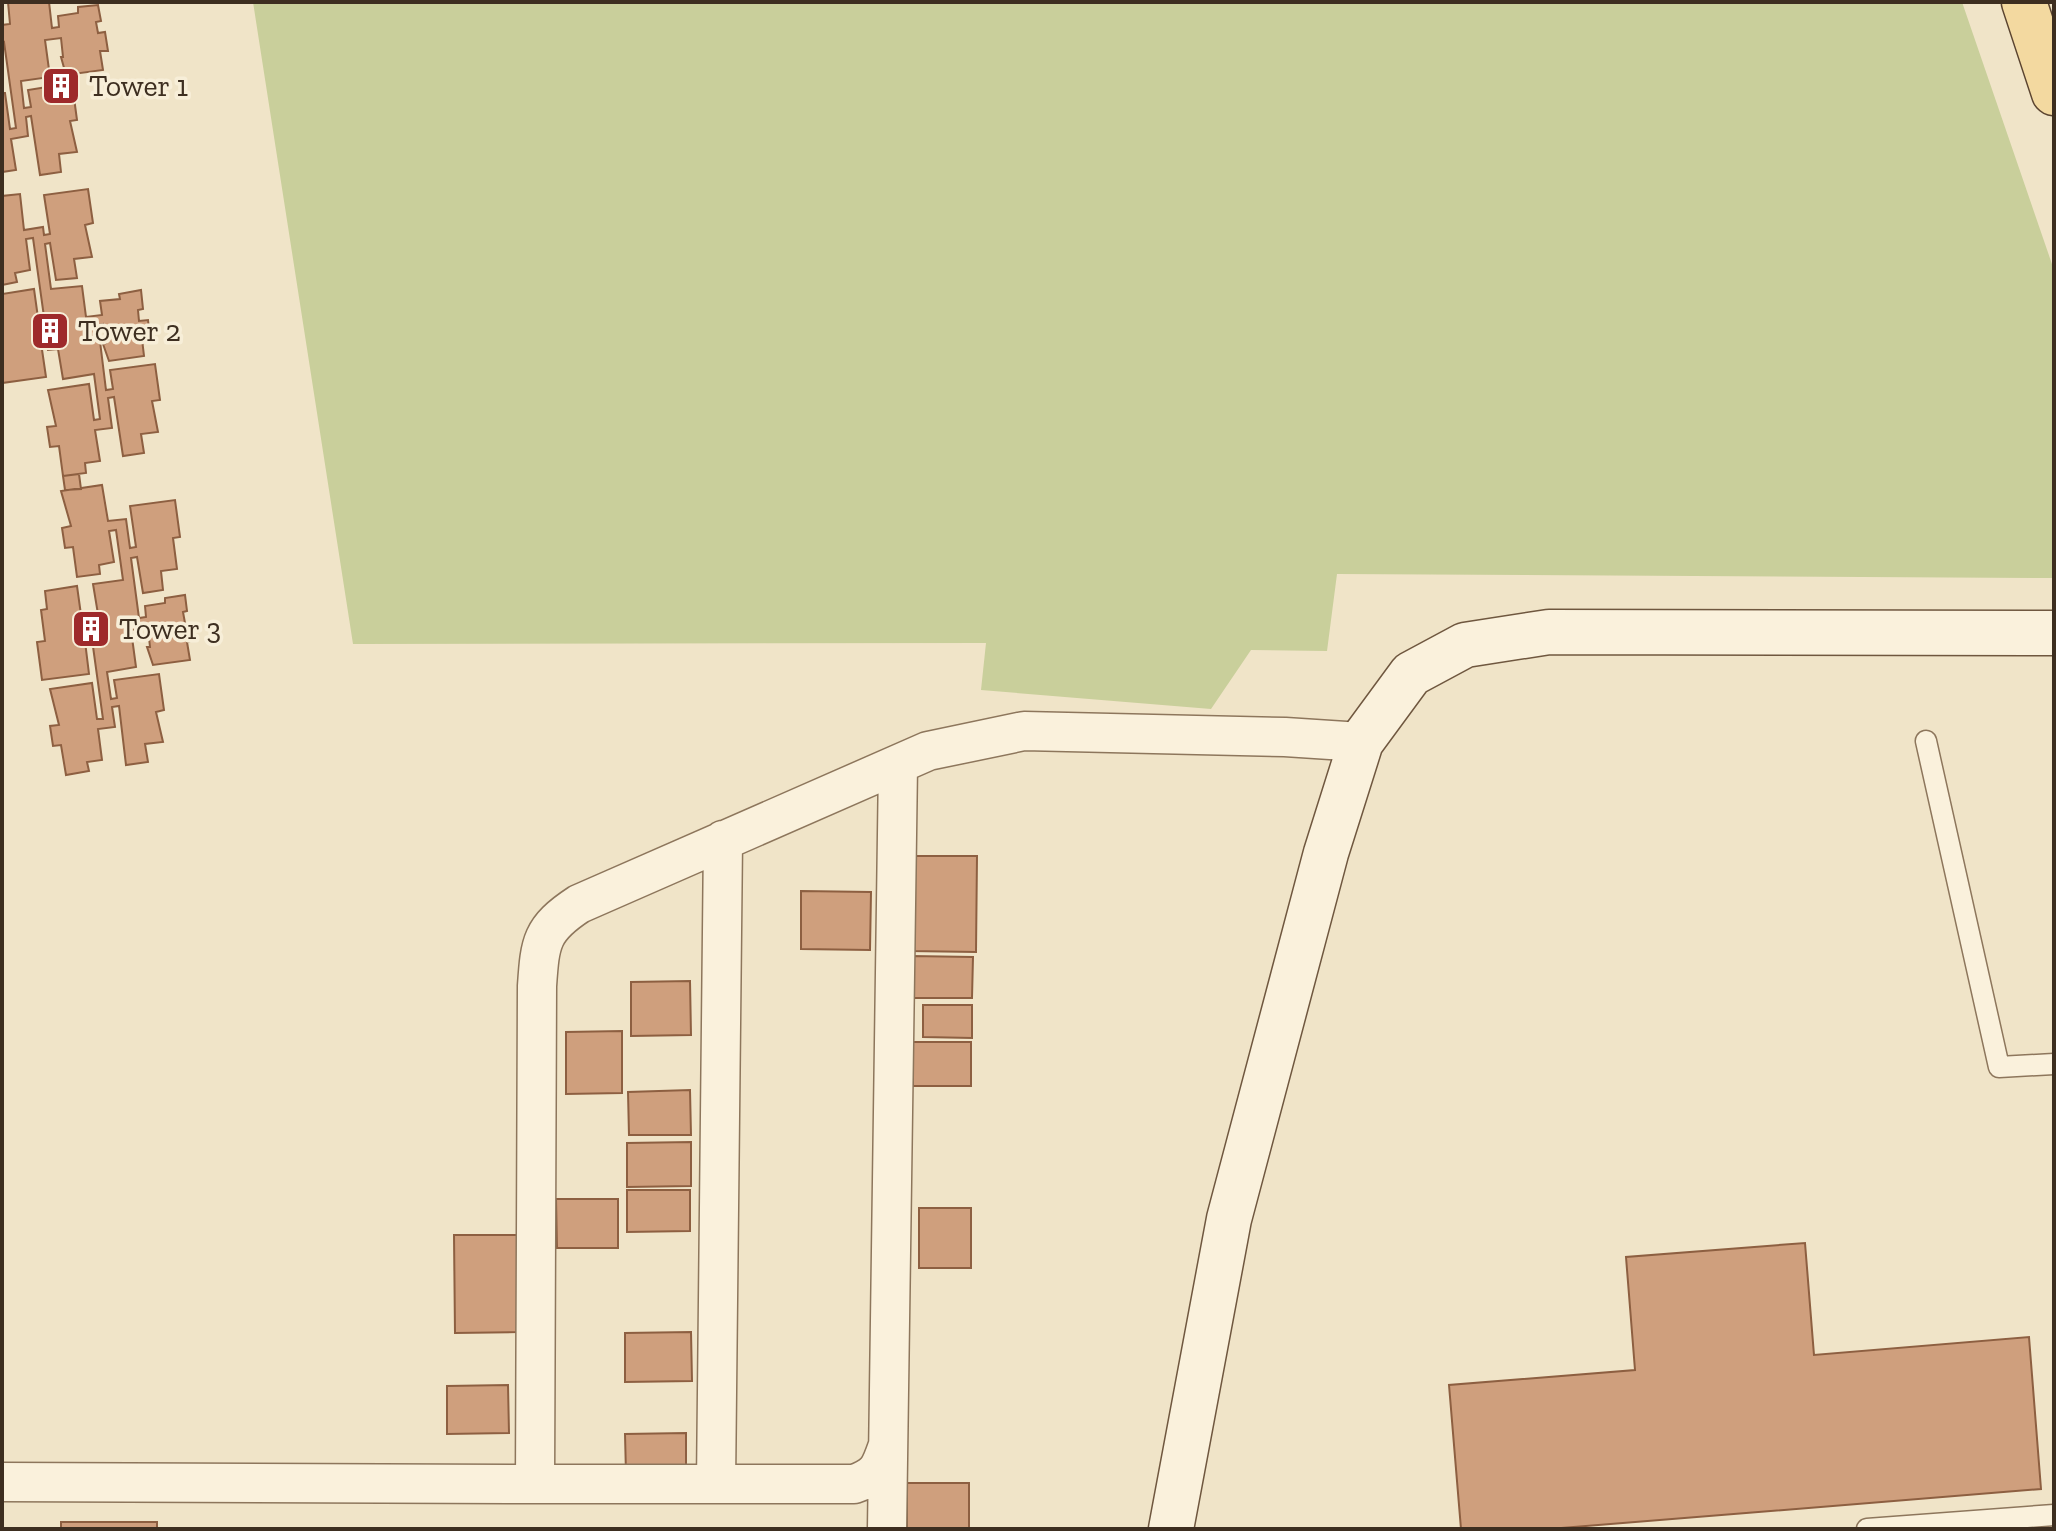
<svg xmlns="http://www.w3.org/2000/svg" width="2056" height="1531" font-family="'Zilla Slab',serif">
<rect width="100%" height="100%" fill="#f0e4c8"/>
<!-- green -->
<path fill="#c9cf9b" d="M253,2H1962L2054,270V578L1337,574L1327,651L1251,650L1211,709L981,690L986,643L353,644Z"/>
<!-- building -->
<path fill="#cf9f7d" stroke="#8d5f41" stroke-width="2" d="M8,2H49L52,28L59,27L58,16L78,13V7L98,5L101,21L96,22L98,33L105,32L108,51H100L103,70L66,75L61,57H63L61,38L45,40L50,77L21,81L24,108L31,107L28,90L72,83L77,120L70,121L77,152L59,154L61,172L40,175L31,116L26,117L28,136L11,139L16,170L2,172V93H5L10,129L16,128L4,42L2,43V25L10,24Z
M88,189L93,223L85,225L92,257L74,259L77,278L56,280L50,243L45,244L51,289L82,286L86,317L102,315L100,301L120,299L119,294L141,290L143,309L138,310L139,321L148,320L150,338L142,339L144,356L109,361L103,344L106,343L103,324L98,325L106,390L113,389L110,370L155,364L160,400L152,401L158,432L141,434L144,453L123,456L114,397L108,398L112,428L95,430L100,461L85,463L86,473L63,476L59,446L50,447L47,427L56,426L48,390L89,384L94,420L100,419L94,374L63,379L58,349L48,350L46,336H40L46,377L2,383V294L34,289L39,325L45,324L33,238L26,239L30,270L15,273L17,282L2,285V196L20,194L24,230L43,227L44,235L50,234L44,195Z
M79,474L81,489L65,490L63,476Z
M102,485L108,521L126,519L130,548L136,547L130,506L175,500L180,537L173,538L177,569L161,571L163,590L143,593L137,557L131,558L139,618L146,617L145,606L165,603V598L185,595L187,611L183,612L185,623H192L194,640L187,642L190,660L153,665L147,647H150L148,628L131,630L136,667L107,672L111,699L117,698L114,680L159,674L164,710L156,712L163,742L145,744L148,762L126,765L119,706L112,707L115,727L98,729L102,760L87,762L89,771L66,775L61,745L53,746L50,726L59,725L50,689L92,683L97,719H103L91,632L84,633L89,674L42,680L37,642L45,641L41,610L47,609L45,591L77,586L82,622L88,621L87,615L98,614L93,584L123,580L116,530L109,531L114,562L99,565L100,574L77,577L73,547L65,548L62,528L71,526L61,491Z
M911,856H977L976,952L910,951Z
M801,891L871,892L870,950L801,949Z
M911,956L973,957L972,998H910Z
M690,981L691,1035L631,1036V982Z
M923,1005H972V1038L923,1037Z
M622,1031V1093L566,1094V1032Z
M913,1042H971V1086H913Z
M690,1090L691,1135H629L628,1092Z
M691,1142V1186L627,1187V1143Z
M627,1190H690V1231L627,1232Z
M556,1199H618V1248H557Z
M919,1208H971V1268H919Z
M454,1235H517L518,1332L455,1333Z
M1805,1243L1814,1355L2029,1337L2041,1489L1549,1529H1461L1449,1385L1635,1370L1626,1257Z
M691,1332L692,1381L625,1382V1333Z
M508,1385L509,1433L447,1434V1386Z
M686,1433V1474H626L625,1434Z
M907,1483H969V1529H907Z
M61,1522H157V1529H61Z"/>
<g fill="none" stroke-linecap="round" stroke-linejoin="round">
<defs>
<path id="lane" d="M1926,741L1999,1067L2054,1064
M1867,1529L2054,1515"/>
<path id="street" d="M2,1482L535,1484L537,986C540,942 541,929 579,904L928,751L1024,731L1285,737L1361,742
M535,1484H854C878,1476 880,1468 888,1445
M716,1484L723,840
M887,1529L898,765"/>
<path id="secondary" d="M1171,1529L1229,1219L1326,853L1361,742L1411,674L1465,645L1549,632L2054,633"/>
<path id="primary" d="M2024,2L2054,93"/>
</defs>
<!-- lane casing -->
<use href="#lane" stroke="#8d765c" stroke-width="23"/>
<!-- street casing -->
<use href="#street" stroke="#8d765c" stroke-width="41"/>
<!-- secondary casing -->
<use href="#secondary" stroke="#6f573f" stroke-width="47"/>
<!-- primary casing -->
<use href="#primary" stroke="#5b4430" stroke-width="47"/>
<!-- lane -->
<use href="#lane" stroke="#faf1dc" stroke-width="20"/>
<!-- street -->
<use href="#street" stroke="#faf1dc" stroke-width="38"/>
<!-- secondary -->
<use href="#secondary" stroke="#faf1dc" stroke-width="44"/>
<!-- primary -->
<use href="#primary" stroke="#f3d9a0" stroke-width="44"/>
</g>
<!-- icons -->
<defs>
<symbol id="building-square" viewBox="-11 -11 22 22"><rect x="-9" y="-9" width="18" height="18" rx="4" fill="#9e2a2b" stroke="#f7eed8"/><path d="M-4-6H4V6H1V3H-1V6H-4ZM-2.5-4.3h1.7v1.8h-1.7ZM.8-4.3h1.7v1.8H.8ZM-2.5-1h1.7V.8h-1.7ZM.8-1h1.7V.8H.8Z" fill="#fff"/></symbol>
</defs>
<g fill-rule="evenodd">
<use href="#building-square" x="39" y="64" width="44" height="44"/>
<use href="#building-square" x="28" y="309" width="44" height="44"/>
<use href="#building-square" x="69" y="607" width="44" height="44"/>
</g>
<g text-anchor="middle" stroke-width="7" stroke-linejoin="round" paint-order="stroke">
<!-- poi labels -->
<g font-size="30" fill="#3d2e20" stroke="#f7eed8" text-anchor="start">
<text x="89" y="96">Tower 1</text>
<text x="78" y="341">Tower 2</text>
<text x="119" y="639">Tower 3</text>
</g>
</g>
<!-- border -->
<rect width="2056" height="1531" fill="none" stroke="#3d2e20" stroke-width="8"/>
</svg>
